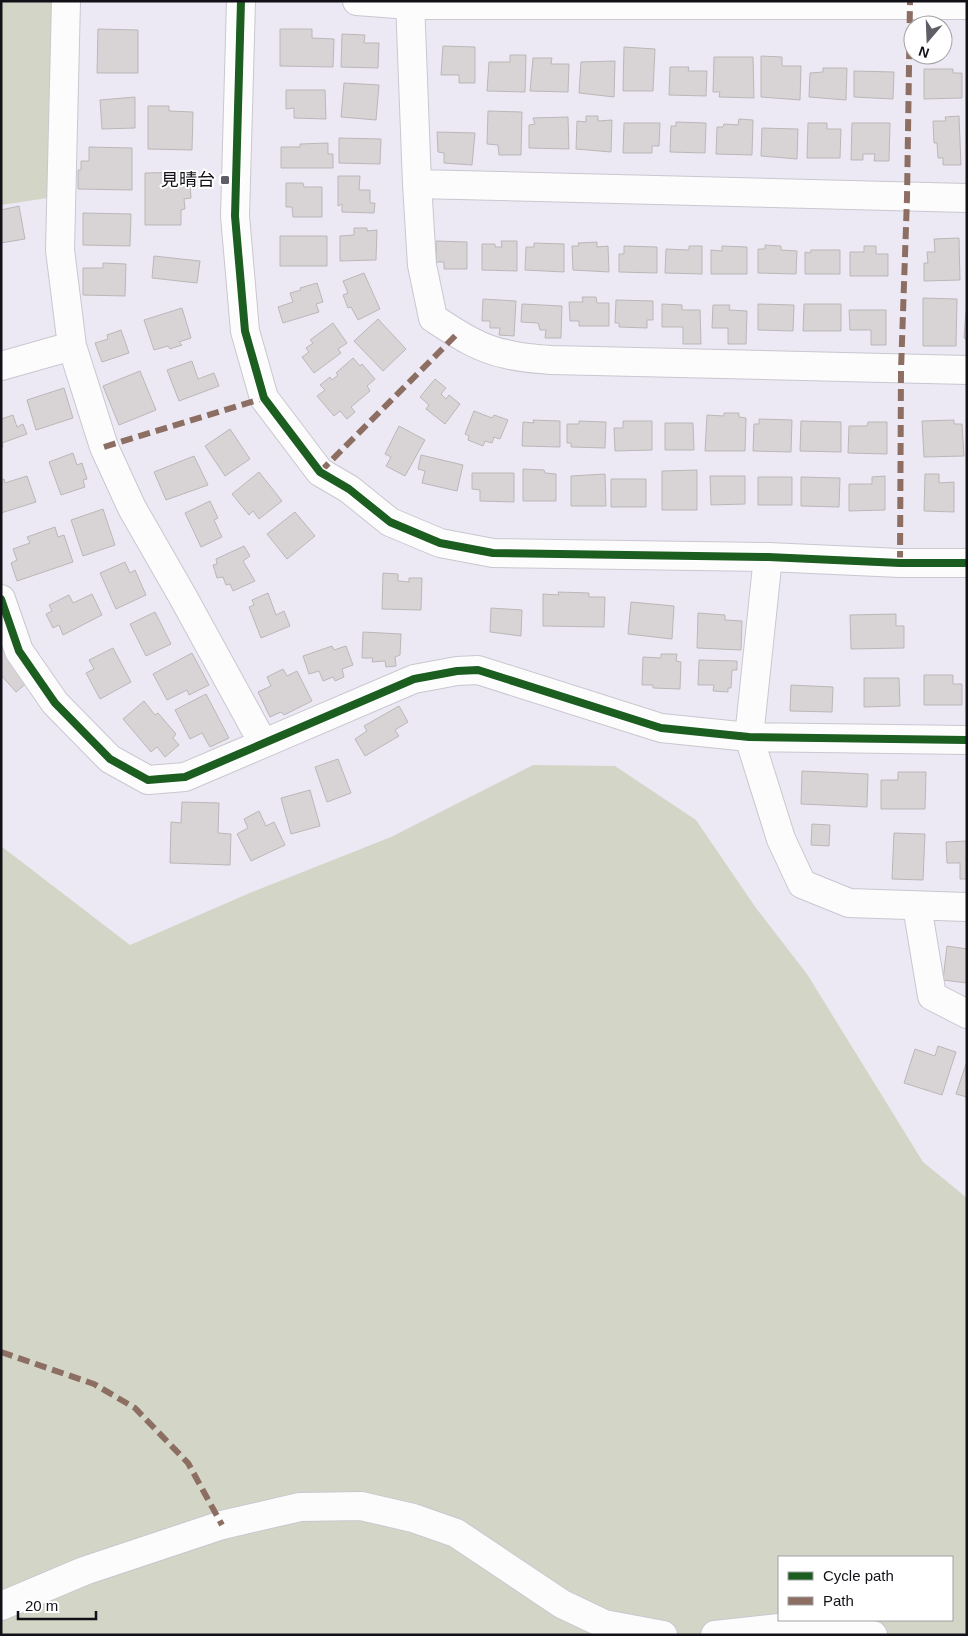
<svg xmlns="http://www.w3.org/2000/svg" width="968" height="1636" font-family="Helvetica,'Noto Sans JP',sans-serif">
<rect width="100%" height="100%" fill="#ece9f4"/>
<!-- green -->
<path fill="#d3d6c6" fill-rule="evenodd" d="M1,1H63L61,196L1,205Z
M533,765L615,766L696,820L756,908L807,974L923,1162L967,1198V1635H1V846L130,945L252,892L391,837ZM779,1557H952V1620H779Z"/>
<!-- building -->
<path fill="#d8d3d5" stroke="#bbb7b9" d="M98,29L138,30V73H97Z
M280,29H312V38L334,39L333,67L280,66Z
M342,34L365,35L364,43H379L378,68L341,67Z
M443,46L475,47V83H459V75H441Z
M624,47L655,49L653,91H623Z
M510,55H526L525,92L487,91L489,62H510Z
M761,56L782,57V66H801L800,100L761,97Z
M714,57H753L754,98L719,97L720,92H713Z
M533,58H552L551,64H569L568,92L530,91Z
M615,61L614,97L579,93L581,62Z
M670,67H689L688,71H707L706,96L669,95Z
M823,68H847L846,100L809,97L810,73L823,72Z
M924,69H953V73H962V98L924,99Z
M854,71L894,72L893,99L854,97Z
M344,83L379,85L376,120L341,117Z
M286,90H325L326,119L294,118V108L286,109Z
M135,97V128L102,129L100,100Z
M148,106H169V111L193,112L192,150L148,149Z
M488,111L522,112L521,155H499L498,145L487,144Z
M586,116H598V121L612,120L611,152L576,149L577,121L586,122Z
M959,116L961,165H943V158H938L937,143H934L933,121H946L945,117Z
M568,117L569,149L529,148V125L535,124L533,118Z
M739,119L753,120L752,155L716,154L717,127H723L724,124L738,125Z
M676,122L706,123L705,153L670,152L671,126H676Z
M624,123H660L659,146H652V153H623Z
M808,123H827V129H841L840,158H807Z
M852,123H890L889,161H874L875,154H863V160H851Z
M762,128L798,129L797,159L761,156Z
M437,132L475,133L472,165L444,163V153L438,152Z
M339,138L381,139L380,164L339,163Z
M328,143V154H333V168H281V147H300V144Z
M89,147L132,148V190L78,189V170H81V161H89Z
M189,172L191,198L184,199L185,209L181,210V225H145V173Z
M338,176H360L359,190H370V203H375L374,213L342,212V204L338,206Z
M286,183H303L304,187H322V217H293L292,207H286Z
M19,206L25,239L1,243V210Z
M83,213L131,214L130,246L83,245Z
M354,228H367V231L377,230L376,260L340,261V236L354,235Z
M280,236H327V266H280Z
M959,238L960,280L924,281V263H928L927,252H935L934,239Z
M436,241L467,242V269H444V262H436Z
M501,241H517V271L482,270V244H495V247H502Z
M597,242V247L608,246L609,272L573,270L572,246H579L578,243Z
M534,243L564,244V272L525,270L526,247H534Z
M765,245L781,246V250L797,251L796,274L758,273V249H765Z
M624,246L657,247V273L619,272V254H624Z
M689,246H702V274L665,273L666,249L689,250Z
M722,246L747,247V274H711V250L722,251Z
M864,246H876V254H888V276H850V252H864Z
M811,250H840V274H805V252L810,253Z
M154,256L200,261L197,283L152,278Z
M103,263L126,264L125,296L83,295V268H103Z
M364,273L380,309L358,320L351,307L348,308L343,295L348,293L343,281Z
M317,283L323,302L316,304L319,312L283,323L278,307L293,302L290,293L301,290L300,288Z
M582,297H596L597,303H609V326H579V321H570L569,302H583Z
M923,298L957,299L956,346H923Z
M483,299L516,301L514,336L499,335L500,328H490V321H482Z
M616,300L653,301V320H647V328L619,327V323H615Z
M522,304L562,306L561,338H545L546,330H540L538,323L521,322Z
M662,304L682,305V310H700L701,344H683V327H662Z
M758,304L794,305L793,331L758,330Z
M804,304H841V331H803Z
M713,305H730L729,310L747,311L746,344H728V328H712Z
M182,308L191,338L179,342L182,345L170,349L168,346L154,350L144,320Z
M849,310H886V345H871V330H850Z
M966,311H967V339L964,338Z
M378,319L406,349L383,371L354,341Z
M333,323L347,343L338,349L341,353L314,373L302,357L309,352L306,348L313,343L310,340Z
M121,330L129,353L102,362L95,343L108,339L107,335Z
M353,358L360,366L362,364L375,379L367,386L370,391L351,407L355,412L347,419L340,411L334,416L317,396L325,390L320,385L330,377L332,380L338,375L336,373Z
M192,361L198,379L214,373L219,386L179,401L167,370Z
M140,371L156,410L119,425L103,386Z
M435,379L446,388L441,394L446,399L449,395L460,404L445,424L426,409L429,405L420,397Z
M64,388L73,418L36,430L27,400Z
M474,411L492,418L494,415L508,420L500,439L494,437L492,443L485,441L483,446L468,440L469,436L465,434Z
M724,413H739V417L746,418L745,451H705L707,415L724,416Z
M13,415L17,427L23,424L27,434L2,443L3,447H1V419Z
M759,419L792,420L791,452L753,451L754,424H759Z
M533,420L560,421V447L522,446L523,422L534,423Z
M954,420V424H962L964,456L924,457L922,421Z
M579,421L606,422L605,448L571,447V443H567V424H579Z
M623,421H652V450L615,451L614,428H623Z
M801,421L841,422V452L800,451Z
M868,422H887V454L848,453L849,426H867Z
M665,423H693L694,450H665Z
M399,426L425,440L405,476L386,466L391,457L385,454Z
M230,429L250,459L225,476L205,446Z
M73,453L77,465L82,463L87,479L83,480L85,487L61,495L49,462Z
M421,455L463,465L457,491L422,483L425,471L418,469Z
M194,456L208,485L166,500L154,472Z
M523,469L544,470L545,473L556,474V501H523Z
M697,470V510H662V471Z
M259,472L282,501L259,519L253,511L249,515L232,494Z
M472,473H514V502L480,501V490L472,489Z
M605,474L606,506H571V476Z
M925,474H939V483L954,482V512L924,511Z
M27,476L36,502L1,513V480L4,479L5,483Z
M710,476H745V504L711,505Z
M885,476V510L849,511V484H872V477Z
M758,477H792V505H758Z
M801,477L840,478L839,507L801,506Z
M611,479H646V507H611Z
M210,501L218,518L214,520L222,537L201,547L185,513Z
M103,509L115,545L83,556L71,520Z
M295,512L315,536L287,559L267,534Z
M55,527L58,537L64,535L73,562L17,581L11,563L17,560L13,549L30,543L27,537Z
M244,546L250,556L243,561L255,581L233,591L230,584L226,585L223,577L217,578L213,565L217,564L216,559Z
M125,562L130,573L135,570L146,595L116,609L100,573Z
M383,573L398,574V581L409,582V578H422L421,610L382,609Z
M558,592L589,593V597H605L604,627L543,626V594L559,595Z
M268,593L276,615L284,611L290,626L261,638L249,607L254,605L252,600Z
M92,594L102,615L63,635L59,625L53,628L46,614L52,611L49,605L69,595L73,603Z
M631,602L674,606L672,639L628,634Z
M491,608L522,610L521,636L490,632Z
M155,612L171,644L146,656L130,624Z
M698,613L725,615V620L742,621L741,650L697,648Z
M896,614V626H904V648L851,649L850,615Z
M363,632L401,634L400,655L395,657L396,666L386,667L385,661L372,662L373,658H362Z
M1,640L34,677L16,692L1,675Z
M332,646L334,650L346,646L353,665L342,669L344,677L335,681L333,677L323,681L319,671L309,674L303,656Z
M113,648L131,682L100,699L86,673L94,669L89,660Z
M192,653L209,685L189,695L187,690L167,700L153,674Z
M661,654H677L676,661L681,662L680,689L653,688V685H642L643,657L661,658Z
M699,660L737,661V670H732L731,688H728V692L713,691L714,685H698Z
M283,669L287,676L297,671L312,701L284,715L281,712L270,717L258,692L271,686L267,677Z
M924,675H953V684H962V705H924Z
M864,678H899L900,706L864,707Z
M791,685L833,687L832,712L790,711Z
M206,694L229,738L210,747L202,733L190,739L175,710Z
M144,701L155,715L158,713L176,734L173,738L179,745L165,757L157,747L151,752L123,719Z
M399,706L408,722L395,730L399,736L365,756L355,739L367,731L364,726Z
M338,759L351,793L327,802L315,767Z
M802,771L868,774L867,807L801,804Z
M898,772H926L925,809H881V780H898Z
M310,790L320,826L291,834L281,798Z
M182,802L219,803L218,833L231,834L230,865L170,863L171,822L181,823Z
M259,811L266,826L274,822L285,845L251,861L237,834L248,828L244,819Z
M812,824L830,825L829,846L811,845Z
M894,833L925,834L923,880L892,879Z
M967,841V879H960V863H947L946,842Z
M947,946L967,949V983L943,980Z
M938,1046L956,1052L942,1095L904,1083L915,1049L935,1056Z
M966,1064H967V1097L956,1094Z"/>
<g fill="none" stroke-linecap="round" stroke-linejoin="round">
<defs>
<path id="minor" d="M66,1L60,250L72,346L104,447L132,508L183,597L263,743
M410,1L417,184L422,265L433,318C456,333 479,349 506,354C521,358 537,359 552,360L967,370
M417,184L967,198
M1,366L72,346
M768,557L749,737L781,839L802,884L849,903L967,907
M1,599L19,651L55,703L110,759L148,780L185,777L414,679L457,671L478,670L661,728L749,737L967,740
M917,906L932,996L967,1014
M1,1606L84,1571L222,1525L300,1507L361,1506L413,1518L456,1533L562,1604L604,1624L663,1635
M715,1635L806,1625L873,1635"/>
<path id="tertiary" d="M241,1L235,216L245,331L264,398L320,472L349,489L390,522L440,543L493,553L768,557L900,563H967
M357,1L410,5H967"/>
</defs>
<!-- minor casing -->
<use href="#minor" stroke="#c9c7cf" stroke-width="30"/>
<!-- tertiary casing -->
<use href="#tertiary" stroke="#c9c7cf" stroke-width="30"/>
<!-- minor -->
<use href="#minor" stroke="#fcfcfd" stroke-width="28"/>
<!-- tertiary -->
<use href="#tertiary" stroke="#fcfcfd" stroke-width="28"/>
<!-- quiet -->
<path stroke="#8d6e63" stroke-width="6" stroke-dasharray="12 6" stroke-linecap="butt" d="M104,447L264,398
M320,472L457,334
M900,563L901,370L907,198L910,1
M1,1352L94,1384L135,1408L188,1463L222,1525"/>
<defs>
<path id="cycleway" d="M241,1L235,216L245,331L264,398L320,472L349,489L390,522L440,543L493,553L768,557L900,563H967
M1,599L19,651L55,703L110,759L148,780L185,777L414,679L457,671L478,670L661,728L749,737L967,740"/>
</defs>
<!-- cycleway casing -->
<use href="#cycleway" stroke="#fff" stroke-width="11"/>
<!-- cycleway -->
<use href="#cycleway" stroke="#1b5e20" stroke-width="8"/>
</g>
<!-- markers -->
<rect fill="#5f5d65" stroke="#fff" stroke-width="2" x="220" y="175" width="10" height="10" rx="2.5"/>
<g text-anchor="middle" stroke-width="4" stroke-linejoin="round" paint-order="stroke">
<!-- poi labels -->
<g font-size="18" fill="#131118" stroke="#fff" text-anchor="end">
<text x="215" y="186">見晴台</text>
</g>
</g>
<!-- border -->
<rect width="968" height="1636" fill="none" stroke="#131118" stroke-width="5"/>
<!-- legend -->
<rect x="778" y="1556" width="175" height="65" fill="#ffffff" stroke="#a1a0a3"/>
<rect x="788" y="1572" width="25" height="8" fill="#1b5e20" stroke="#a1a0a3"/>
<text x="823" y="1581" font-size="15" fill="#131118">Cycle path</text>
<rect x="788" y="1597" width="25" height="8" fill="#8d6e63" stroke="#a1a0a3"/>
<text x="823" y="1606" font-size="15" fill="#131118">Path</text>
<!-- north arrow -->
<g transform="translate(928 40) rotate(199)"><circle r="24" fill="#ffffff" stroke="#a1a0a3"/>
<path d="M0-4L9 19L0 12L-9 19Z" fill="#5f5d65"/>
<text y="-8" font-size="14" font-weight="bold" text-anchor="middle" fill="#131118">N</text>
</g>
<!-- scale -->
<path d="M18 1611v8h78v-8" fill="none" stroke="#131118" stroke-width="2.5"/>
<text x="25" y="1611" font-size="15" fill="#131118" stroke="#ffffff" stroke-width="4" paint-order="stroke">20 m</text>
</svg>
